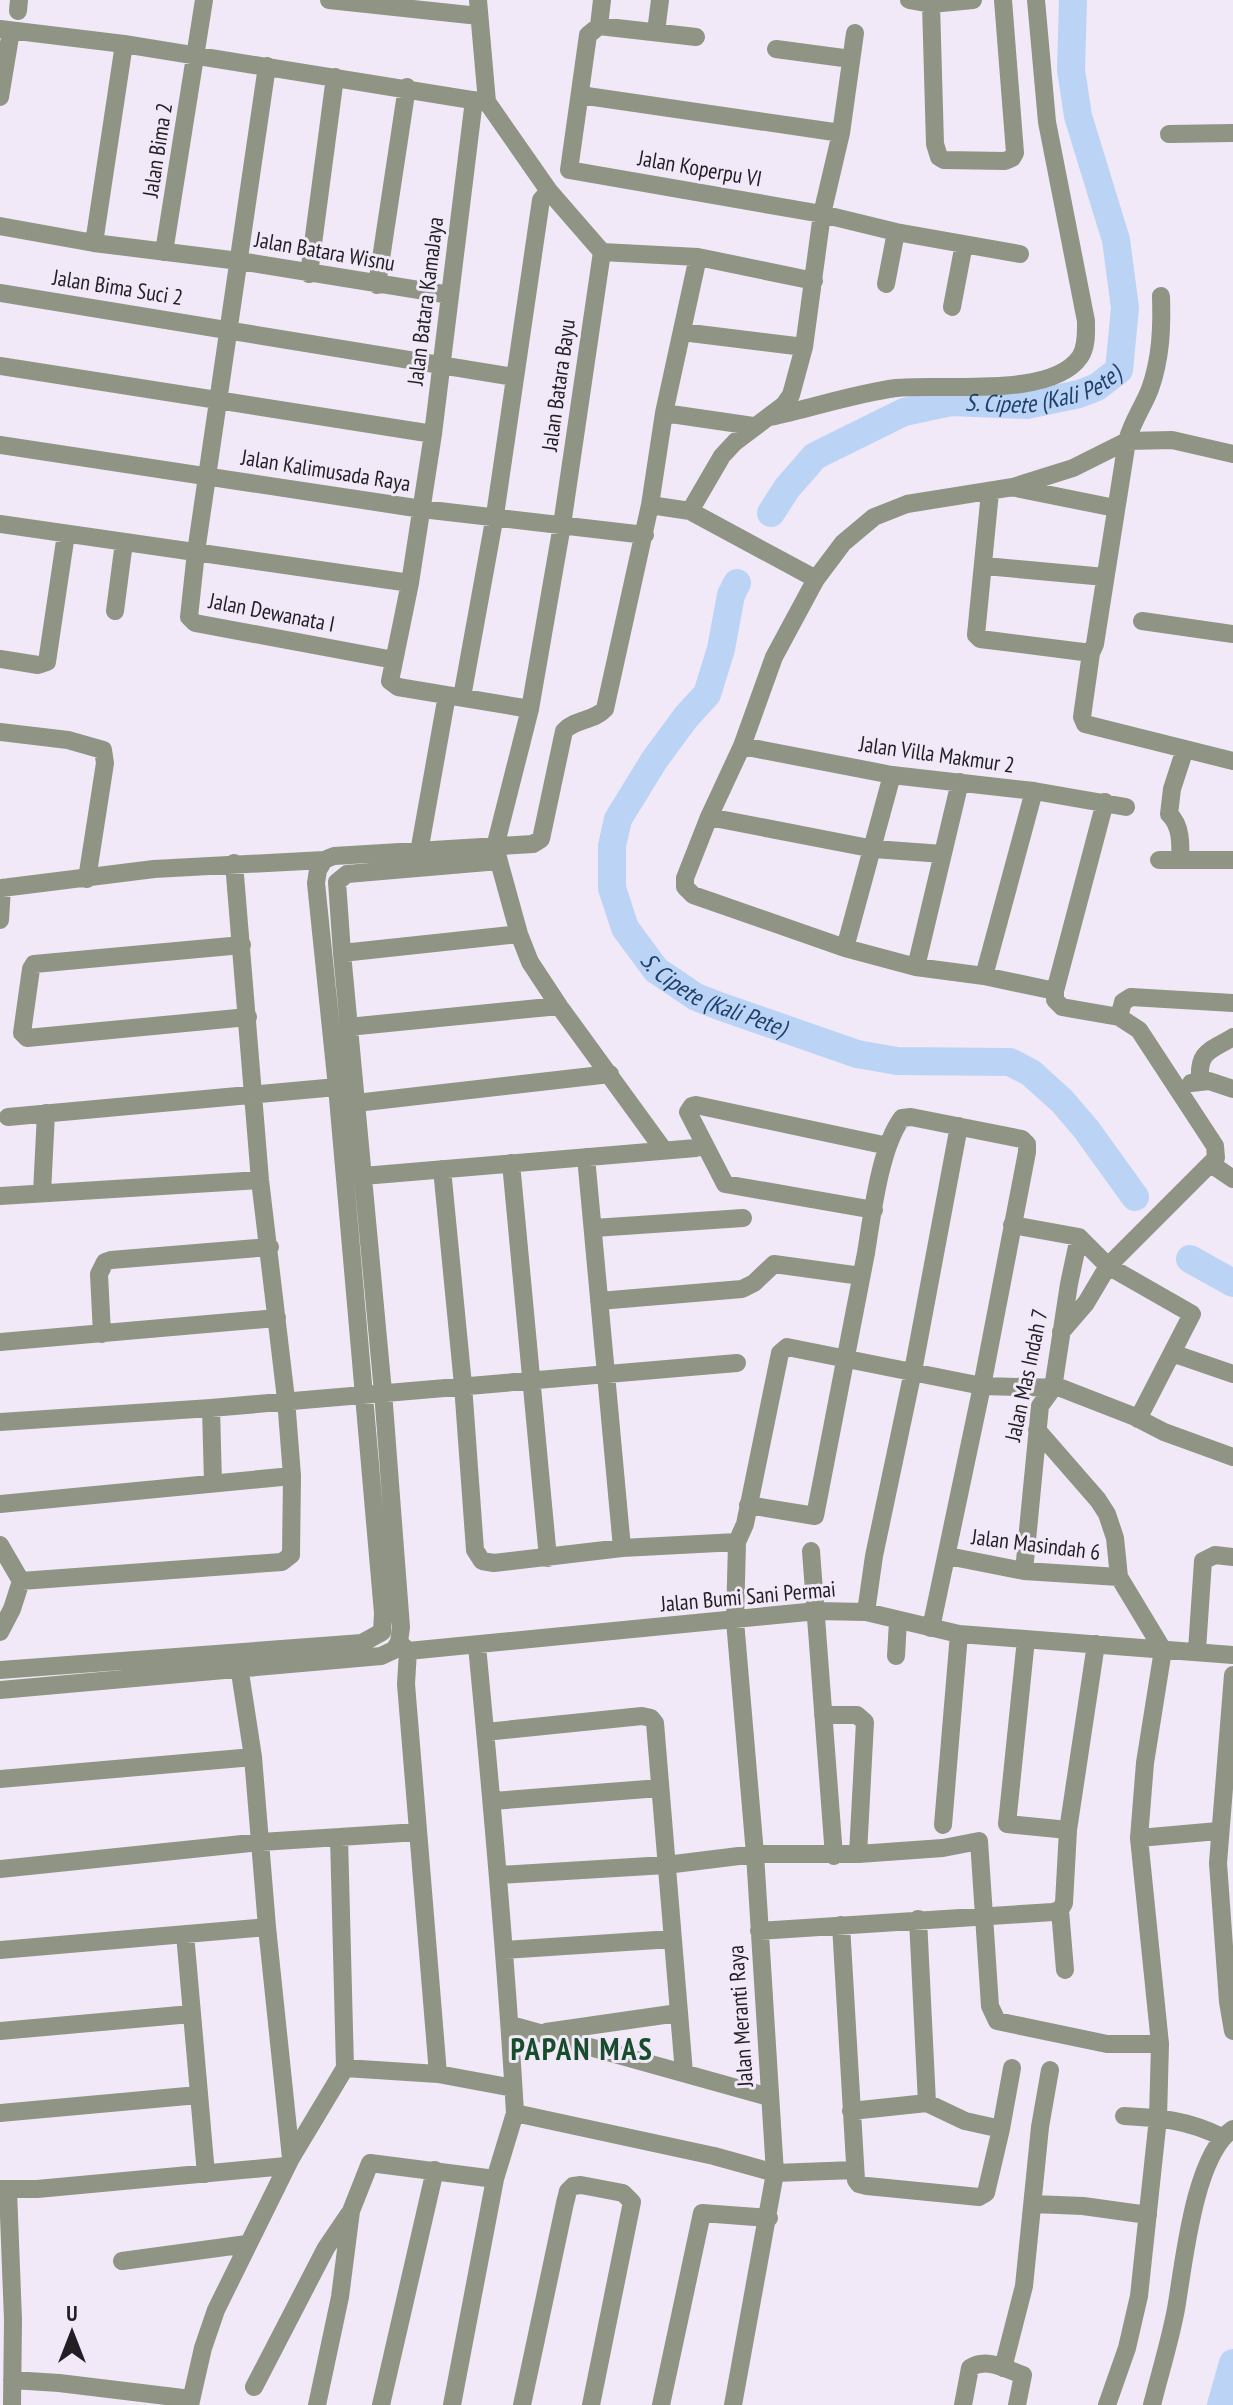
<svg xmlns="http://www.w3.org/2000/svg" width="1233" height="2405" font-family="'PT Sans Narrow',sans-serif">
<rect width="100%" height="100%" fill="#f1e9f7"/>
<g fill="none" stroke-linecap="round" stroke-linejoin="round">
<!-- river -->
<g stroke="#bbd4f6" stroke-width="28">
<path id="s1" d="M771,513L787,488L815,456L904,412L951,402L1027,405L1079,394L1097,387L1119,370L1125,308L1116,240L1078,116L1071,70L1073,0"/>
<path id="s2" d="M737,583L731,595L721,649L707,694L686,717L655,759L618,819L612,846V888L625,928L656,970L696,997L722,1007L857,1054L897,1061L1010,1062L1031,1073L1062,1101L1086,1129L1135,1197"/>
<path d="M1190,1259L1233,1283"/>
<path d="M1221,2405L1233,2363"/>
</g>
<!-- minor -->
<path stroke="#8f9484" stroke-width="18" d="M329,0L479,16
M478,0L487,102L549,191L602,252L698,257L814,281
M602,0L599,26L588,35L569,170L822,214L896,232L1020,254
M909,0L931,4L935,144L939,157L944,160L1005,161L1012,158L1015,153L1003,0
M931,4L973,0
M18,11L19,0
M599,26L696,37
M0,29L124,44L484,102
M656,32L660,0
M776,49L851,59
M267,66L196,552L189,617L195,623L394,660
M580,95L841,133
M0,97L11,31
M474,100L433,434L410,583L390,681L398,687L530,709
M1169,134L1233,133
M0,226L94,243L239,261L450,295
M94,243L124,44
M164,252L204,0
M602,252L562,525L530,709L495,847L519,934L530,962L559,1006L663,1149
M309,274L335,77
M886,284L896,232
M377,285L407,87
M0,293L514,377
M952,307L964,244
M682,332L804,347
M0,366L433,434
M664,413L753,426
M770,417C812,408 853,394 896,388C942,383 1051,399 1080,357C1087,347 1086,332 1086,321L1047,122L1036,0
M0,445L422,509L645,535
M1016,488L1115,508
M990,492L976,635L980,639L1091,653L1095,644L1127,441C1132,422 1143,407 1150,389C1161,358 1162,328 1161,296
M650,505L664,413L698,257
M690,511L722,456L735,442L784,405L791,395L804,347L822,214L841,133L855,33
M0,524L410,583
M985,566L1105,577
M115,611L124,542
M1142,621L1233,634
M1091,653L1082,717L1085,724L1233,761
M0,659L38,665L47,662L66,534
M462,697L495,515L541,200L549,191
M0,732L68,740L103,750L105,763L87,879
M742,746L892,775L1034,791L1126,807
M709,817L874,849L943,854
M419,852L447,695
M1159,860H1233
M1180,860C1181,844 1181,825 1169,814L1172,789L1185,749
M0,920L2,888L154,869L324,860
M242,945L34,964L31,969L22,1033L27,1038L248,1017
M845,948L892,775
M342,953L519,934
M916,967L960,782
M984,976L1034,791
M1055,991L984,976L916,967L845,948L693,895L685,887V878L709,817L742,746L774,657L816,579L843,543L874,517L907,504L1013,487L1073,468L1127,441L1172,440L1233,454
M1119,1017L1123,1002L1131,997L1233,1003
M348,1027L559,1006
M1200,1080C1198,1050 1211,1051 1233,1037
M1191,1083L1209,1081L1233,1089
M356,1103L610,1074
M8,1117L337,1087
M586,1157L622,1548
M511,1163L548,1558
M1211,1164L1233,1179
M442,1169L463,1385L475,1550L482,1561L494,1563L622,1548L737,1542L735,1621L755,1854L775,2173L733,2405
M363,1176L696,1148
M42,1193L46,1113
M0,1196L260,1180
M874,1210L725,1184L688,1112L692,1106L696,1105L888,1146
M1012,1225L1079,1237L1108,1266L1192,1314L1138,1419
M594,1228L743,1218
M599,1301L742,1289L754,1283L774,1264L861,1276
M1061,1332L1086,1303L1108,1266L1216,1158L1215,1146L1139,1030L1119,1017L1062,1007L1055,1000V991L1105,802
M102,1334L99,1274L105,1262L111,1260L270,1247
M0,1342L277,1318
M1172,1353L1233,1374
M211,1408L213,1483
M0,1422L211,1408L737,1363
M1037,1430L1098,1500L1107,1514L1115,1538L1119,1577L1163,1650L1145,1763L1139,1838L1160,2044L1158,2118L1139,2296L1127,2348L1107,2405
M0,1504L292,1476
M748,1505L815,1516C832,1428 849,1340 866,1253C872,1216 880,1147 902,1118L911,1117L1022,1139L1027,1144V1152L982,1386L931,1628
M737,1542L745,1524L780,1353L787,1347L982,1386L1061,1388L1133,1416L1164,1432L1233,1457
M0,1545L21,1581L12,1609L0,1632
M811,1551L834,1856
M948,1556L1024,1571L1119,1577
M1024,1571L1040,1406L1053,1388L1069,1284L1079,1237
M21,1581L282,1562L291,1555L292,1476L286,1399L260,1180L234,863
M866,1612L874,1556L913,1371L959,1126
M382,1632L383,1613L337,1087L316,883L318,870L324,860L334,856L533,844L541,839L564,731C575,719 594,721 605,709L650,505L690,511L816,579
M1026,1639L1007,1824L1068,1830
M399,1642L401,1627L383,1392L342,953L337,882L347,874L499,861
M401,1644L408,1651L406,1684L438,2074
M477,1646C492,1802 506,1957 515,2113L714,2156L775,2173L855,2170
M1197,1650L1203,1561L1215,1555L1233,1557
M408,1651L817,1611L866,1612L959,1634L1233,1655
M896,1656L898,1621
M0,1670L362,1643L382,1632
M1233,1675L1218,1863L1228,2002L1233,2031
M0,1690L381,1656L394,1650L399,1642
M823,1715H857L865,1722L858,1854
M485,1732L642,1716L651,1718L655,1723L684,2073
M0,1779L253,1757
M493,1801L660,1788
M943,1825L959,1634
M339,1837L345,2068
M1139,1838L1218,1831
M0,1869L261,1842L418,1832
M498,1875L666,1865L755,1854H858L943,1848L979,1841L990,2006L997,2021L1107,2044H1160
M1060,1910L1065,1970
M841,1925L856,2180L859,2184L867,2186L979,2197L986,2193L1001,2129L965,2121L927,2103L918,1919
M759,1931L1053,1912L1060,1910L1064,1903L1068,1830L1096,1644
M185,1934L206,2174
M0,1950L267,1927
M504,1950L672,1939
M511,2025L769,2097
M0,2031L191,2014
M546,2032L678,2013
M851,2111L927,2103
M0,2113L198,2095
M1124,2116C1162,2118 1187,2120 1222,2137
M1001,2129L1012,2068
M291,2158L345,2068L438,2074L513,2088
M0,2189H37L286,2166
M8,2190L13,2320L12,2405
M1033,2204L1083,2206L1148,2215
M122,2261L247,2244
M1003,2368L1024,2286L1040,2127L1050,2070
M12,2380L59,2383L191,2399
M254,2387L326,2248L349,2214
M190,2405L203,2348L216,2310L291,2158L267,1927L253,1757L237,1653
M317,2405L340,2297L351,2211L370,2163L495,2179
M381,2405L435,2170
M452,2405L495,2179L515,2113
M522,2405L565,2203L568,2191L573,2186L581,2185L623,2193L632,2202L591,2405
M661,2405L702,2213L769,2218
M963,2405L970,2368C986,2357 1006,2369 1023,2375L1017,2405
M1152,2405C1160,2373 1170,2341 1176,2309C1184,2263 1194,2155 1233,2129"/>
</g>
<g text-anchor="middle" stroke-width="6" stroke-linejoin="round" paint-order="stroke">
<!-- street labels -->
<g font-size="22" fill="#221f24" stroke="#f1e9f7">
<text transform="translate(157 150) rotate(-81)" y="8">Jalan Bima 2</text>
<text transform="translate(700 168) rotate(10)" y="8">Jalan Koperpu VI</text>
<text transform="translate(325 251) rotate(10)" y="8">Jalan Batara Wisnu</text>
<text transform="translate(118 287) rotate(9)" y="8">Jalan Bima Suci 2</text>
<text transform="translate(425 301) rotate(-83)" y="8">Jalan Batara KamaJaya</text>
<text transform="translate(558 385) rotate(-82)" y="8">Jalan Batara Bayu</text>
<text transform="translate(326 470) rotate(9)" y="8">Jalan Kalimusada Raya</text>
<text transform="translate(272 612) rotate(11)" y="8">Jalan Dewanata I</text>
<text transform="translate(937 754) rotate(8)" y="8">Jalan Villa Makmur 2</text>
<text transform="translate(1026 1375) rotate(-78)" y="8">Jalan Mas Indah 7</text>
<text transform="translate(1036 1544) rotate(7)" y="8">Jalan Masindah 6</text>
<text transform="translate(748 1596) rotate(-5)" y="8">Jalan Bumi Sani Permai</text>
<text transform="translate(740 2016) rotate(-94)" y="8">Jalan Meranti Raya</text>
</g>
<!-- water labels -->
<g font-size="24" font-style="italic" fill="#20406c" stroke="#f1e9f7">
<text dy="8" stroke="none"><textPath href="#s1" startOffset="314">S. Cipete (Kali Pete)</textPath></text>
<text dy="8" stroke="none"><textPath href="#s2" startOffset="496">S. Cipete (Kali Pete)</textPath></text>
</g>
<!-- district labels -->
<g font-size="30" font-weight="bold" letter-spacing="2" fill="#174d2d" stroke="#f1e9f7">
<text x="582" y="2060">PAPAN MAS</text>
</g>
</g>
<!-- north arrow -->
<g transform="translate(72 2333)" stroke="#f1e9f7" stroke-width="6" paint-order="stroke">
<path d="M0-6L14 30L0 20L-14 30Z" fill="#221f24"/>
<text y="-12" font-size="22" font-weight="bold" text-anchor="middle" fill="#221f24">U</text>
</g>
</svg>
